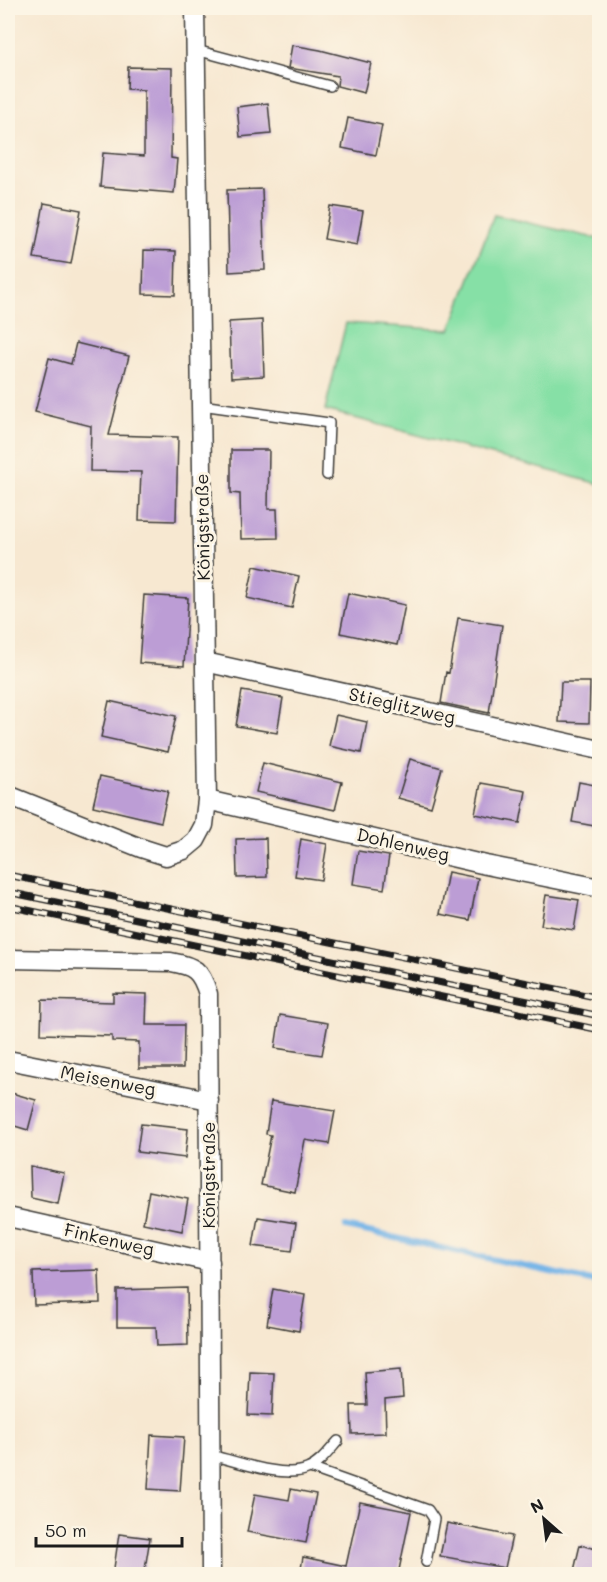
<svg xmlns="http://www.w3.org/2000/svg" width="607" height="1582" font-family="Mali,sans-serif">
<rect width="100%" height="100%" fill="#fcf5e5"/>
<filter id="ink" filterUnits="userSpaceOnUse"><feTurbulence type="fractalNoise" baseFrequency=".0167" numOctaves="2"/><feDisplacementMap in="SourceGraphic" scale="12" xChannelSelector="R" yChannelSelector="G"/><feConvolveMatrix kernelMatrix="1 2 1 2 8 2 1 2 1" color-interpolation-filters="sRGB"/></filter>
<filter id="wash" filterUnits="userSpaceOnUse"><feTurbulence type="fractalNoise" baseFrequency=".008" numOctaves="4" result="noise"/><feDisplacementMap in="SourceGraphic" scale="24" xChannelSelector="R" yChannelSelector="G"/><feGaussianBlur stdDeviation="1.35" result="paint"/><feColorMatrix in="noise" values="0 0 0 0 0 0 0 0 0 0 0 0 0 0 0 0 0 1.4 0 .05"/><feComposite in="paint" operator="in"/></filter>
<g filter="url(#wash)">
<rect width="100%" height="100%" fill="#f7e8d1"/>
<!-- green -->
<path fill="#86e0a6" stroke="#517e61" stroke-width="1.5" d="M494,215L599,239V484L325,410L346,323L450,330Z"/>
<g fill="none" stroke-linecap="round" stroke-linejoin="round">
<!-- stream -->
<path stroke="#73b4e7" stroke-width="6" d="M598,107L600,108
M346,1227L600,1283"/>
</g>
<g id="blocks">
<!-- building -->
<path fill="#bc9dd5" d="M292,45L320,50L371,63L364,93L337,86L338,76L288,68Z
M128,67L172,68L171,158L177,159L174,193L100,187L103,153L144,156V90L127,89Z
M268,103L271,134L240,137L237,107Z
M348,118L382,125L376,155L342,148Z
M262,189L265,270L229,272L227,190Z
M44,203L81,210L71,264L34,258Z
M330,206L363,211L357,245L324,239Z
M144,250L176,251L175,295L143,294Z
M262,320L264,376L231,378L229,322Z
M76,343L129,356L109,435L178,437L176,521L139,520L141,472L90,471L91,426L35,412L49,358L71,364Z
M231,450H269L268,509H277L278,538L241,539L240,494L231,493Z
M254,566L299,576L292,608L247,598Z
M348,593L405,605L397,645L340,633Z
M144,595L188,598L184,666L139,663Z
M458,618L502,625L489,713L441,703L446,672L449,673Z
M561,682H590L589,723L559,722Z
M242,691L283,698L277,733L236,726Z
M109,701L176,716L168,752L101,737Z
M336,715L367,722L361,753L329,746Z
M410,759L442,768L431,807L398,798Z
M263,763L342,782L335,810L256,792Z
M100,776L168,791L161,822L93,806Z
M579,782L600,786V827L572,822Z
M481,783L526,791L520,823L475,814Z
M266,838L267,877L237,878L236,839Z
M301,839L327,844L321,880L295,876Z
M358,851L389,856L384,889L353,884Z
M448,872L478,878L470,920L440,914Z
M546,895L579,900L574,930L541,925Z
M113,993L147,994L146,1025H184L183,1068H139V1042L112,1041V1036L41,1034L42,1000L113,1002Z
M280,1015L328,1023L322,1055L275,1048Z
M8,1092L36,1100L28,1130L8,1124Z
M271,1101L335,1111L329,1144L305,1140L295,1192L261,1185L271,1135L266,1134Z
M141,1124L188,1129L185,1158L137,1152Z
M30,1166L64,1173L58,1204L31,1198Z
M149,1191L188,1199L182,1231L143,1223Z
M258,1217L296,1223L292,1251L253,1246Z
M99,1270L100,1303L34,1305L33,1272Z
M187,1288L188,1345L157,1346L156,1327H117V1290Z
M273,1289L305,1295L299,1331L267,1325Z
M401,1369L403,1398L385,1400L386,1433L352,1434L351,1405H367L365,1372Z
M250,1372L274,1373L272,1416L248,1415Z
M151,1435L184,1437L180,1491L148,1489Z
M291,1489L316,1494L306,1543L247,1532L255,1494L289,1500Z
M360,1502L411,1512L398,1575H300L303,1557L346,1566Z
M447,1523L512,1536L505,1568L440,1556Z
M119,1534L150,1538L144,1575H113Z
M580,1545L600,1550V1575H573Z"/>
</g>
</g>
<g filter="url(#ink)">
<use href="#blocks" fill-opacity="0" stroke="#3d3b37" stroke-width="1.5"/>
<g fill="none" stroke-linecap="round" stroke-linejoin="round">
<defs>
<path id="lane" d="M196,50L330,86
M201,405L329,423L327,475
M211,1455C235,1461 284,1479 307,1469C320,1464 329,1451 338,1441
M310,1468L428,1510L434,1519L426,1562"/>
<path id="street" d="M205,662L600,750
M8,795L141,848L166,856L184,850L196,840L204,825L207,800L195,8
M207,800L486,865L600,888
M8,959L171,962C194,966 201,970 208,994L211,1574
M8,1060L209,1100
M8,1217L210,1262"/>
</defs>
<!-- lane casing -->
<use href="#lane" stroke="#3d3b37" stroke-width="12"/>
<!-- street casing -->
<use href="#street" stroke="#3d3b37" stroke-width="21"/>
<!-- lane -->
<use href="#lane" stroke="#fff" stroke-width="9"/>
<!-- street -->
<use href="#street" stroke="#fff" stroke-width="18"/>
<defs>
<path id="rail" d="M8,875L600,998
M8,892L600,1016
M8,906L600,1030"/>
</defs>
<!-- rail casing -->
<use href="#rail" stroke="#1c1c1c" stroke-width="7"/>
<!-- rail -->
<use href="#rail" stroke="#fcf5e5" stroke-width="4.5" stroke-dasharray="14" stroke-linecap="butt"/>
</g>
</g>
<g text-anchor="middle" stroke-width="6" stroke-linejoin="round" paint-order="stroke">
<!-- street labels -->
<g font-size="18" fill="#1c1c1c" stroke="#fcf5e5">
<text transform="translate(203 527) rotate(-91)" y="6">Königstraße</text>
<text transform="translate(402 706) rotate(13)" y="6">Stieglitzweg</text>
<text transform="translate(403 845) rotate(13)" y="6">Dohlenweg</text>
<text transform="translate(108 1081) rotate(11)" y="6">Meisenweg</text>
<text transform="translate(209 1175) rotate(-90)" y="6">Königstraße</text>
<text transform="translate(109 1240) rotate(13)" y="6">Finkenweg</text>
</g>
</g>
<!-- margin -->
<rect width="607" height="1582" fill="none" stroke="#fcf5e5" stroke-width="30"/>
<!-- north arrow -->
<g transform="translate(544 1519) rotate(332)" stroke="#fcf5e5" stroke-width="4.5" paint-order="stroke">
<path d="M0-4.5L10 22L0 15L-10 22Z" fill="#1c1c1c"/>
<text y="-9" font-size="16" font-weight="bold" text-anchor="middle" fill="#1c1c1c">N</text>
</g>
<!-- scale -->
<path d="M36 1537v9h146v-9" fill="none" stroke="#1c1c1c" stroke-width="3"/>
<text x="45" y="1537" font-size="18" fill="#1c1c1c" stroke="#fcf5e5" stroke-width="4.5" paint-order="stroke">50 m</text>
</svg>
